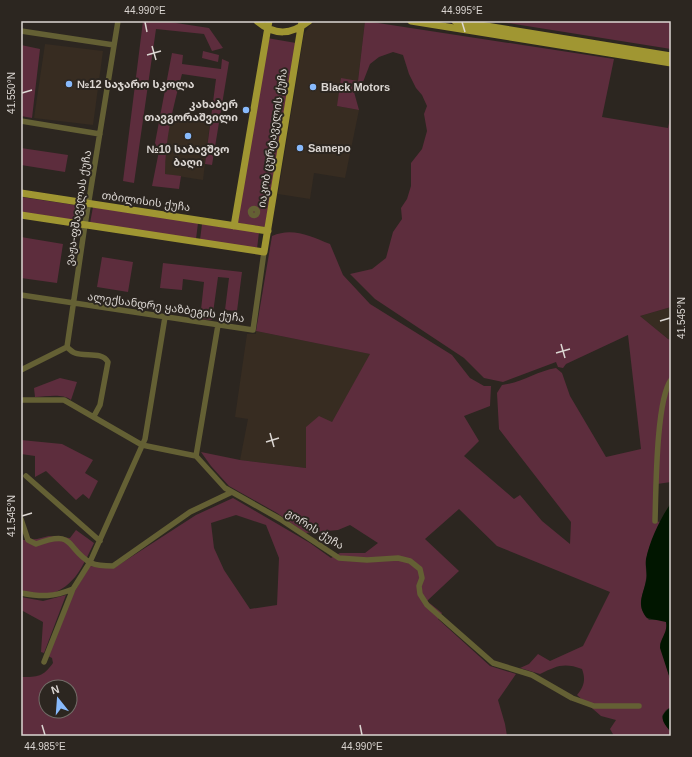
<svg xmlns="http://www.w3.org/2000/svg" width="692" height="757" font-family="Arial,'Noto Sans Georgian',sans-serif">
<rect width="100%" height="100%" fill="#2c2620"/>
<!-- built -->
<path fill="#372c21" d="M317,21H365L358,81L337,106L359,110L345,178L314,173L310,199L278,194L304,34L311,24Z
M45,44L103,51L93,125L34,118Z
M170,117L210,122L203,180L165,174V149Z
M671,307V340L668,339L640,316Z
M256,331L371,354L332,422L306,427V468L240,460L248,419L235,417L247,334H256Z"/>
<!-- green -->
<path fill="#5d2d3d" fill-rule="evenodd" d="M143,21H163L209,28L223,48L212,51L204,34L156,29L134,183L123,181Z
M365,21L614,59L602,117L668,128L671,113V307L640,316L668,339L671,340V482L657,484L655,521L660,522C655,534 648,548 646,561C645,567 647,573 646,579C644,598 634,603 649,620H664L666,622L667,629L660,644L671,682V707L666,710L662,716C663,724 671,729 671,736H614L610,729L616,720L601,716L577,695C584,686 586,680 582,669C564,662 556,666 540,674L520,668L529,664L538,654L550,661L583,646L610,592L497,546L459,509L425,539L459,571L427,601L442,613L438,619L490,666L516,674L498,700L505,724L507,736H21V677C38,677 43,677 53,663L52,658L48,656L73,594L90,566L114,568L196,515L233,498L310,543L331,558L340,553H365L378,543L350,525L338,530L305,533L277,513L229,486L211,466L201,452L240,460L306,468V427L319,416L332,422L370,354L256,331L272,236C292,227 310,236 330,244L343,275L370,304L452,355L470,378L484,386H491L490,406L464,416L479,441L464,456L514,499L520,495L542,521L570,544L571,522L499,429L497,393L502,385C521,383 537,371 556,368L562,373L570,396L606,457L641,449L628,335L566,364L563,368L558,367L556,362L503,382L484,378L464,358L375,299L350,274L372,269L386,258L393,232L402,219L401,208L407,199L411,186V163L422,149L427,131L424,114L427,106L422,95L416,88L409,74L403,55L393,52L379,57L370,64L363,82L354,92L359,110L337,106L341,78L358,81ZM236,515L266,525L279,558L277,605L250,609L224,570L214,548L211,523ZM46,687H70V711H46Z
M495,21H671V49Z
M267,38L296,43L265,227L237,223Z
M21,45L40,49L32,118L21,116Z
M203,51L219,55L218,62L202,58Z
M172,53L183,55L182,64L221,69L222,59L229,62L212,165L205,164L216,79L182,74C173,107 165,139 165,174L181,176L179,189L152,186L159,151L155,143Z
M21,148L68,155L65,172L21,165Z
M21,197L82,206L79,221L21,212Z
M93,207L198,223L196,239L90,223Z
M202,224L259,232L257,249L200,240Z
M21,237L63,244L57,283L21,278Z
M102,257L133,262L128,292L97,287Z
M163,263L242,272L237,311L225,310L229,278L218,277L212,320L200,319L204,282L183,279L182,290L160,288Z
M60,378L77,382L71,400C62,393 46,397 35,397L34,388Z
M21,440L62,444L93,460L85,473L98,481L89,499L83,494L76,500L46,471L35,477V456L21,454Z
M76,530L94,543C82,567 73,592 42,595C36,596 27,592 21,591V536L23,540L37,539L49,536L70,538Z
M66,595L44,653L41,652L43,622L21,610V597L43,601Z"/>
<!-- water -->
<path fill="#011600" d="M671,503V682L660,648C660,638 668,633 666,622L647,618C636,605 643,595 646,581C648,574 645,566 646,559C650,540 660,519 671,503Z
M671,707V732C662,722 658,716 671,707Z"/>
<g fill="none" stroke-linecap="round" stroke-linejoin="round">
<!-- minor -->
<path stroke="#646034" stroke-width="5.5" d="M21,31L114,45
M21,121L100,134
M250.5 212a3.5 3.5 0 1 1 7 0a3.5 3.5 0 1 1-7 0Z
M21,295L253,330L264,252
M67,347C69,349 72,352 75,353C85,357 102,351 108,362L100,405L94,416
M21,370L67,347L84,231L118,21
M21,400H64L142,445L196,456L225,488L280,519L339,558L367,560L398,558L410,561L420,569L422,578L419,586L420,594L427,605L493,663L532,675L572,698L594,706H639
M196,456L218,325
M26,476L100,541
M21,519L28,540L36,544C76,529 65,548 91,563C98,566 105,566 113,566L190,512L232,492
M655,521C656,492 656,400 671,380
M21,593C42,597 53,597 73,589
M44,662L73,589L90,562L145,439L165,317"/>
<!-- major -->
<path stroke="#a09632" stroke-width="7" d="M257,21C275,36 291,35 309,21
M411,21L671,63
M455,21L671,56
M21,193L268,231
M21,215L264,252L302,21
M234,226L269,21"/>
</g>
<!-- ticks -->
<path fill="none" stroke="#dbd6d2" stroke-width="1.5" d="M145,22L147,32M462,22L465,32M152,46L156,60M147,55L161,51M22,93L32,90M660,321L670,318M561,344L565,358M556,353L570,349M270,433L274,447M266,442L279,438M22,516L32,513M42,725L45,735M360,725L362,735"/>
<!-- markers -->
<g fill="#88bafc" stroke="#2c2620" stroke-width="1.5">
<circle cx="69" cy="84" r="4"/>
<circle cx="313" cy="87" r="4"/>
<circle cx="246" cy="110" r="4"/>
<circle cx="188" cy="136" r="4"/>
<circle cx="300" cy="148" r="4"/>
</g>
<g text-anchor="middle" stroke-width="4" stroke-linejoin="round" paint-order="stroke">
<!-- poi labels -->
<g font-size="11" font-weight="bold" fill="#dbd6d2" stroke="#2c2620" text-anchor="start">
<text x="77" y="88">№12 საჯარო სკოლა</text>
<text x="321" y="91">Black Motors</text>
<text x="238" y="108" text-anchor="end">კახაბერ<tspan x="238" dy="13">თავგორაშვილი</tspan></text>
<text x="308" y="152">Samepo</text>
<text x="188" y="153" text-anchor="middle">№10 საბავშვო<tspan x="188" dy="13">ბაღი</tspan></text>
</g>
<!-- street labels -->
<g font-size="11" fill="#dbd6d2" stroke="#2c2620">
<text transform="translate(272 138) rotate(-81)" y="4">იაკობ ცურტაველის ქუჩა</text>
<text transform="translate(146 201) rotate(8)" y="4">თბილისის ქუჩა</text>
<text transform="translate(78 208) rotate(-81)" y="4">ვაჟა-ფშაველას ქუჩა</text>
<text transform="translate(166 307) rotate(8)" y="4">ალექსანდრე ყაზბეგის ქუჩა</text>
<text transform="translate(315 529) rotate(32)" y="4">გორის ქუჩა</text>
</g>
</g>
<!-- border -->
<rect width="692" height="757" fill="none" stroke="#2c2620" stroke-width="44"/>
<!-- north arrow -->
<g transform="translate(58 699) rotate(343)"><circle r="19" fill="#2c2620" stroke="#726c67"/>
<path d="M0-3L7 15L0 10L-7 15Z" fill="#88bafc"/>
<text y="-6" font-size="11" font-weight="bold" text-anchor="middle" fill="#dbd6d2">N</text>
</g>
<rect x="22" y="22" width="648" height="713" fill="none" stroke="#dbd6d2" stroke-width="1.5"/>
<g font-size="10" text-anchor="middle" fill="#dbd6d2">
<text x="145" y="14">44.990°E</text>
<text x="462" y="14">44.995°E</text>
<text transform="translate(11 93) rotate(-90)" y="4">41.550°N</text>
<text transform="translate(681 318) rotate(-90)" y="4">41.545°N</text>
<text transform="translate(11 516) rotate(-90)" y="4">41.545°N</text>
<text x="45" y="750">44.985°E</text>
<text x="362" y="750">44.990°E</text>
</g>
</svg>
